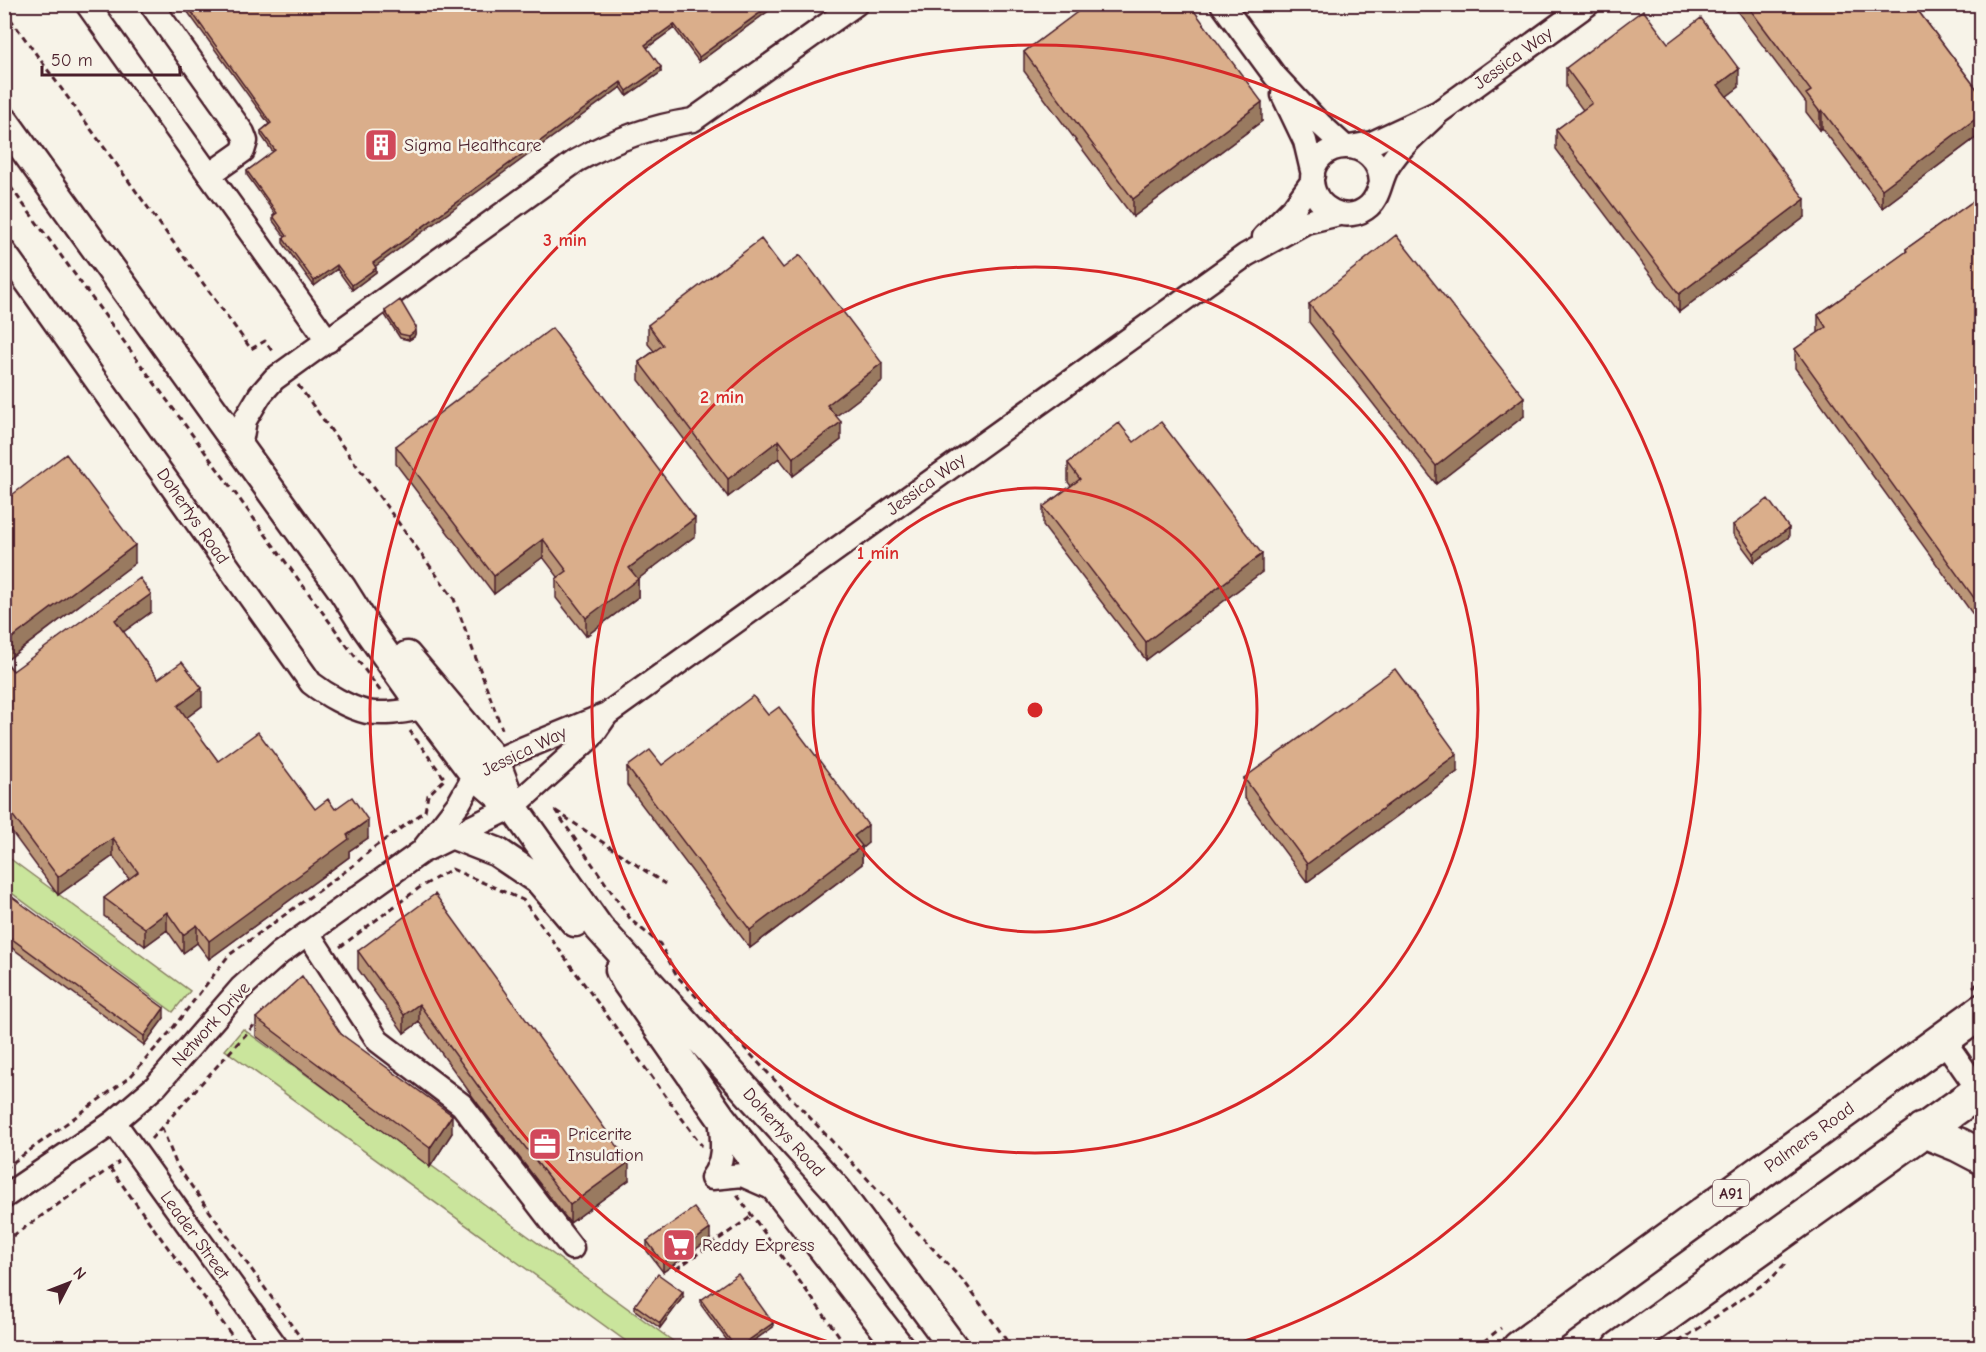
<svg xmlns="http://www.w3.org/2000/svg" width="1986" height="1352" font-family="'Comic Neue',sans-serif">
<rect width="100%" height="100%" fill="#f7f3e8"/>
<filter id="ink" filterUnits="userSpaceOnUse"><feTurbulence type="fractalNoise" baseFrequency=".0167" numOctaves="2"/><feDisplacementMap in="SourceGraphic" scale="12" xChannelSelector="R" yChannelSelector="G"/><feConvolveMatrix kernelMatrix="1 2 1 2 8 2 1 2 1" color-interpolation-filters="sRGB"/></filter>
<g filter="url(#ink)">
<!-- green -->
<path fill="#cae59c" stroke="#8a8264" stroke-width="1.5" d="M5,855L190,991L173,1012L5,888Z
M243,1029L681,1347H634L225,1050Z"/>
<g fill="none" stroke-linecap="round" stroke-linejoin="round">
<defs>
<path id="minor" d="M87,4L328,341
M151,4L243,133L246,141L243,151L209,175
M1222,4L1275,76L1320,124L1344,146
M1283,95L1305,141L1313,175
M1350,147L1372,143L1439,112L1588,4
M1381,183C1379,134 1311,137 1312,181C1314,210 1348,225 1369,206C1381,195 1380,178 1389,165C1402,144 1422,129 1439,112
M1264,237L1294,207L1312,182
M4,251L311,683C325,694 349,708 367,712C386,715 406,711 424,708
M240,448L245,420L260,395L274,379L576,161C612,141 651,126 693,120L856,4
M421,852L459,803L475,775L495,761L517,751L607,714L1246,255L1306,222L1339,214
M308,933L378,1041L462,1105L572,1248
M1943,1039L1982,1095
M114,1122L277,1348
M712,1178L742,1175L776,1190
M712,1178C726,1159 722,1139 720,1116
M4,1197L114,1122L156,1086L241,988L280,953L421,852L513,807L591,737L607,714"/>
<path id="major" d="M4,121L342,589L366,627L410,689L475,775L513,807L599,928L837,1190L954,1348
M407,656L495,761L512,806
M456,836L497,852L540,881L575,922
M620,970L627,983L720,1116L900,1348"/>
<path id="highway" d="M1922,1130L1959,1145L1982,1157
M1519,1348L1982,1011
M1620,1348L1982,1089"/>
</defs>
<!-- minor casing -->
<use href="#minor" stroke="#4a1f2b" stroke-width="27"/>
<!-- major casing -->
<use href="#major" stroke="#4a1f2b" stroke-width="33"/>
<!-- highway casing -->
<use href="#highway" stroke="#4a1f2b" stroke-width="38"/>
<!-- path -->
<path stroke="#4a1f2b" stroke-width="3" stroke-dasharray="6 4.5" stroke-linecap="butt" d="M4,10L251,349L265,341L274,354
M4,178L381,692
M298,385L454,599L502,729
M555,810L631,920L660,944L677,976L966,1284L1012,1348
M556,811L665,884
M340,947L419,888L452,869L523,900L702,1146
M1973,987L1982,981
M162,1128L177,1166L308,1348
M151,1139L257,1022
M110,1168L241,1348
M4,1169L130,1077L169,1033L229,955L354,865L373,848L425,811L428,795L445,779L410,731
M737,1195L848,1348
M4,1242L119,1162
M676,1269L752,1216
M1475,1348L1501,1328
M1670,1348L1772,1278L1785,1264"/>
<!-- minor -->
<use href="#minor" stroke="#f7f3e8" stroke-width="22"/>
<!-- major -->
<use href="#major" stroke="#f7f3e8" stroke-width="28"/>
<!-- highway -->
<use href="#highway" stroke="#f7f3e8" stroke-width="33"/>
</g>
<!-- wall -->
<path fill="#bb9678" stroke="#4a1f2b" stroke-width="1.5" d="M182,4H778L699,62L674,28L647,48L661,72L627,96L621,87L375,266L376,272L352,290L337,269L314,286L283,243V238L285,237L273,221V216L275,214L247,175V171L273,152L261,135V131L269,124Z
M1075,4H1189L1262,121L1133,217L1024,71V52L1080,11Z
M1737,4H1913L1982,96V133L1882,208L1822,128L1820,130L1806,112V103L1737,11Z
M1976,4H1982V12Z
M1668,43L1739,87L1727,96L1805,217L1679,312L1556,149V130L1583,110L1566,87V68Z
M1982,195V627L1795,368V349L1818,333V315L1906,252V249Z
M783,268L882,381L836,416L841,440L793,476L779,458L728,497L639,380V362L654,351L648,344V325Z
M1309,304L1524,416L1436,484L1309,322Z
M385,311L416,331L414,337L409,340L400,338L385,315Z
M1134,442L1262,572L1146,660L1043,526V507L1071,486L1068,482V463Z
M396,446L695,536L638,579V597L586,636L556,598V579L559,578L543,557L494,594L396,464Z
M4,501L135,563L6,661L13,671L151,612L123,632L158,679L202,706L186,718L218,761L315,809H335L368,838L349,851V857L209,959L197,943L183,953L167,930L145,946L104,916V898L129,879L113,856L58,895L8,827L4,830Z
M1733,525L1789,537L1754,562L1733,534Z
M768,715L868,843L862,848V864L750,948L627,785V767L662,765Z
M1457,772L1307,882L1244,797V778Z
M4,891L164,1018L144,1045L4,942Z
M358,951L629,1180L570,1223L478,1104L419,1022L404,1033L358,969Z
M256,1018L341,1034L452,1133L430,1167L256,1036Z
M710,1239L663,1272L647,1251V1241Z
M683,1297L660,1328L635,1310V1305Z
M701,1300L773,1327L745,1347H732L701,1305Z"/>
<!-- shaded-wall -->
<path fill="#997a61" stroke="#4a1f2b" stroke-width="1.5" d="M772,4H778L699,62V57Z
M674,24V28L645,49V45Z
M661,67V72L627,96V91Z
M1739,69V87L1718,103V85Z
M621,82V87L373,268V263Z
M1262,102V121L1133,217V199Z
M1822,110V128L1820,130V112Z
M1982,114V133L1882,208V189Z
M1805,199V217L1679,312V294Z
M337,265V269L314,286V281Z
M376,268V272L352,290V285Z
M416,327V331L414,337L409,340V336Z
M882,363V381L827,423V405Z
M1524,397V416L1436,484V466Z
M841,422V440L793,476V458Z
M779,440V458L728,497V479Z
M695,518V536L638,579V597L586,636V618L629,568Z
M1789,528V537L1754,562V553Z
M543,539V557L494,594V576Z
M135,545V563L4,662V644Z
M1262,554V572L1146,660V642Z
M151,594V612L115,638V620Z
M202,688V706L178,724V706Z
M1457,754V772L1307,882V864Z
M8,809V827L4,830V812Z
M368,820V838L349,851V857L209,959V941Z
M868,825V843L862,848V864L750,948V930L854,836Z
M113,838V856L58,895V877Z
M167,912V930L145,946V928Z
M197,925V943L183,953V935Z
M419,1004V1022L404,1033V1015Z
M164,1008V1018L144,1045V1036Z
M452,1115V1133L430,1167V1148Z
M629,1162V1180L570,1223V1205Z
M710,1229V1239L663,1272V1263Z
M683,1292V1297L660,1328V1323Z
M773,1323V1327L745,1347H739Z"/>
<!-- building -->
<path fill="#daae8b" stroke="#4a1f2b" stroke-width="1.5" d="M186,4H772L699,57L674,24L645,45L661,67L627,91L621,82L373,263L376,268L352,285L337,265L314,281L283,238L287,236L273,216L277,213L247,171L275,150L261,131L271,123Z
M1088,4H1189L1262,102L1133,199L1024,52Z
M1746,4H1913L1982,96V114L1882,189L1822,110L1820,112L1806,94L1811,91Z
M1643,10L1668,43L1701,18L1739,69L1718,85L1805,199L1679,294L1556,130L1592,103L1566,68Z
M1982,195V609L1795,349L1826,327L1818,315L1907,251L1906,249Z
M1396,235L1524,397L1436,466L1309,304Z
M761,239L783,268L800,255L882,363L827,405L841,422L793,458L779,440L728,479L639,362L663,345L648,325Z
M400,300L416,327L414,332L409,336L400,334L385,311Z
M552,328L695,518L629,568L638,579L586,618L556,579L567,571L543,539L494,576L396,446Z
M1161,422L1262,554L1146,642L1043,507L1080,479L1068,463L1119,423L1134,442Z
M66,454L135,545L4,644V501Z
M1768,499L1789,528L1754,553L1733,525Z
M140,578L151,594L115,620L158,679L182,662L202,688L178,706L218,761L258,732L315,809L328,799L335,809L352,797L368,820L347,835L349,839L209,941L197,925L183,935L167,912L145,928L104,898L138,872L113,838L58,877L8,809L4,812V660L13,671Z
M1395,669L1457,754L1307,864L1244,778Z
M753,696L768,715L779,707L868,825L854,836L862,846L750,930L627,767L650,750L662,765Z
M4,891L164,1008L144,1036L4,933Z
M435,894L629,1162L570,1205L478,1086L419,1004L404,1015L358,951Z
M302,976L341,1034L452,1115L430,1148L256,1018Z
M694,1208L710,1229L663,1263L647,1241Z
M658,1274L683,1292L660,1323L635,1305Z
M738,1274L773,1323L739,1347H735L701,1300Z"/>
</g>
<!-- distance rings -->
<g fill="none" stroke="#d62828" stroke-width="3">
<circle cx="1035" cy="710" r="222"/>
<circle cx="1035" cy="710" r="443"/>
<path d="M841 1346A665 665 0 1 1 1229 1346"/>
</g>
<!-- icons -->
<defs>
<symbol id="building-square" viewBox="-11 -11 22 22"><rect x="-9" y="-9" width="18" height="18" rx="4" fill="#d1495b" stroke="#f7f3e8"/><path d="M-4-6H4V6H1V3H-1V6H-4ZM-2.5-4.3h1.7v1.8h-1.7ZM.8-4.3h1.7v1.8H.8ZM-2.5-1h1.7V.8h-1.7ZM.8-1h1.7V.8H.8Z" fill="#fff"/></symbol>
<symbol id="office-square" viewBox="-11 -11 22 22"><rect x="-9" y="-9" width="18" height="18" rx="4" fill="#d1495b" stroke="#f7f3e8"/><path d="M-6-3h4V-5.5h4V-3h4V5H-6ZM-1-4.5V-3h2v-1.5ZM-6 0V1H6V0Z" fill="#fff"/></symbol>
<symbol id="supermarket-square" viewBox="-11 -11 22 22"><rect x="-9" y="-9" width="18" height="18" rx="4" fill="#d1495b" stroke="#f7f3e8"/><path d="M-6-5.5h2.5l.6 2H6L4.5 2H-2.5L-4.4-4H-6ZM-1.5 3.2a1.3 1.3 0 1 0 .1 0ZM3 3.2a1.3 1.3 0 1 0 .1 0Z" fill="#fff"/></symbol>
</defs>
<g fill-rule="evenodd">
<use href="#building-square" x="362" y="126" width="38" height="38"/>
<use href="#office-square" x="526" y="1125" width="38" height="38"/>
<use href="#supermarket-square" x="660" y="1226" width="38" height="38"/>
</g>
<g text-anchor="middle" stroke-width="5" stroke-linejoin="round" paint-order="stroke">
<!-- shield labels -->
<rect fill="#f7f3e8" stroke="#7e5f64" stroke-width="1.5" x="1713" y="1180" width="36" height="26" rx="4.5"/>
<g font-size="16" font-weight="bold" fill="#4a1f2b">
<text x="1731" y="1199">A91</text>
</g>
<!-- street labels -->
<g font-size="18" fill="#4a1f2b" stroke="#f7f3e8">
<text transform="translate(1513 58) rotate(-36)" y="6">Jessica Way</text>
<text transform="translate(926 484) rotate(-36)" y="6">Jessica Way</text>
<text transform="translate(193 516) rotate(55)" y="6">Dohertys Road</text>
<text transform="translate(524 751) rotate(-26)" y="6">Jessica Way</text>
<text transform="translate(211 1024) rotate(-48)" y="6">Network Drive</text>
<text transform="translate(784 1132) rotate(48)" y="6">Dohertys Road</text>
<text transform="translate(1809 1137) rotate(-36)" y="6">Palmers Road</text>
<text transform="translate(195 1235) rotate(54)" y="6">Leader Street</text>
</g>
<!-- poi labels -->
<g font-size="18" fill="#4a1f2b" stroke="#f7f3e8" text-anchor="start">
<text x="404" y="151">Sigma Healthcare</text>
<text x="568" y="1140">Pricerite<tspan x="568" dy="21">Insulation</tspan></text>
<text x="702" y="1251">Reddy Express</text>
</g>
</g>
<circle cx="1035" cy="710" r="9" fill="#d62828" stroke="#f7f3e8" stroke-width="3"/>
<g font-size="18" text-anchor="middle" font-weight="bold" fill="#d62828" stroke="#f7f3e8" stroke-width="5" stroke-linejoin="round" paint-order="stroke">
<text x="565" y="246">3 min</text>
<text x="722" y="403">2 min</text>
<text x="878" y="559">1 min</text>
</g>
<!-- margin -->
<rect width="1986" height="1352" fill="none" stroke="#f7f3e8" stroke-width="24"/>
<rect x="12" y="12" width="1962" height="1328" fill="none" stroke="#4a1f2b" stroke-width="2" filter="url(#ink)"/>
<!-- north arrow -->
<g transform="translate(69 1283) rotate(48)" stroke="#f7f3e8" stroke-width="4.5" paint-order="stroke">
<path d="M0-4.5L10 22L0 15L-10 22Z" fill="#4a1f2b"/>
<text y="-9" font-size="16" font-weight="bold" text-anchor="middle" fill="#4a1f2b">N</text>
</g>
<!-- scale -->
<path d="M42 66v9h138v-9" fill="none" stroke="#4a1f2b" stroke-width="3"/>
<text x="51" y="66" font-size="18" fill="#4a1f2b" stroke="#f7f3e8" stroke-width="4.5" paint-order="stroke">50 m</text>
</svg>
